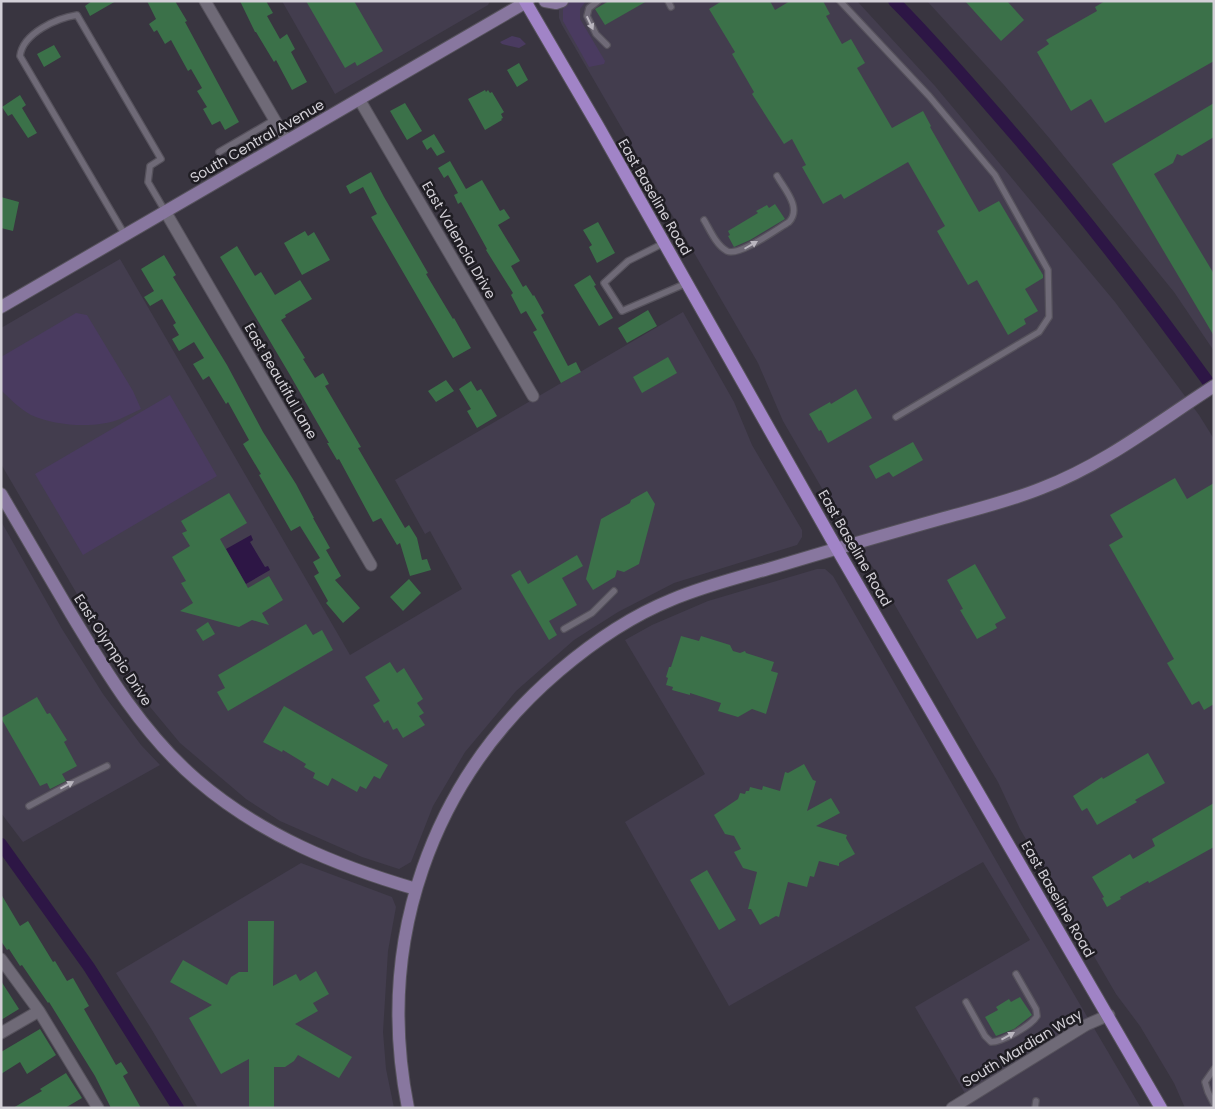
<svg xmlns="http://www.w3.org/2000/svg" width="1215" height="1109" font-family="Poppins,sans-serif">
<rect width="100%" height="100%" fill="#393540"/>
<!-- built -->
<path fill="#433d4e" d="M282,1H490L488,5L335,94Z
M566,1H857L935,86L1115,302L1199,415L1214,439V1108H1185L1174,1083L1140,1026L1116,994L1020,829L998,782L977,747L874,569L842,523L783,421L758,363L562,25L559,18V10Z
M927,1H1214V351L1174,292L1050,139L1004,85Z
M120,259L350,655L462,589L430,531L425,534L395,480L683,312L734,402L752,445L802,530V537L797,545L674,583L618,612L574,640L516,691L465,752L433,806L411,862L399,869L362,857L280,821L246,799L180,743L131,684L115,659L1,464V328Z
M2,523L62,629L103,694L141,745L160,765L23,842L1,813Z
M817,569H825L833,576L1022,906L1141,1108H961L970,1102L915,1007L1030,940L983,862L729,1006L625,822L705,774L625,640L652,625L708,601Z
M301,863L392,897L396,907L388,951L383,1032L386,1069L394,1108H198L152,1030L116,973Z"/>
<!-- green -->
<path fill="#4a3b60" d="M567,1H586L580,9V19L605,61L604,64L589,67L563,21V9Z
M512,36L520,38L526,44L519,48L502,44L500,42Z
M76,313L87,315L133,391L141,409C134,412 127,416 120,419C96,429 55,426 31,415C20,409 10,399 1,390V357Z
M170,395L217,476L83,555L35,474Z"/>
<!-- water -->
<path fill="#2d1645" d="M251,535L253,540L250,542L265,567L268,566L270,570L246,584L226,549Z"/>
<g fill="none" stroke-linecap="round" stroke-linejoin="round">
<!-- canal -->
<path stroke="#2d1645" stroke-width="12" d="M894,1C929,36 961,73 993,110C1072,200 1145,294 1214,390
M1,844L89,967L178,1108"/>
</g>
<!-- building -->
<path fill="#3b7149" d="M92,1H116L90,16L85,6Z
M147,1H175L187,21L185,22L239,122L225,130L220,121L212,125L203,109L207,107L197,91L202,88L191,69L188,71L171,40L165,44L157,30L154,32L149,24L156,19Z
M240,1H266L273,13L267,16L280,39L287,34L295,49L291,52L307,82L292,90L276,60L274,62L256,32H255Z
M306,1H354L383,51L357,66L355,62L345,68Z
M609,1H647L605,25L595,9Z
M722,1H770L775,10L790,1H823L830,14L826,16L842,44L851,39L865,63L857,68L892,128L923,111L931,126L930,127L979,212L999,201L1043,275V278L1025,289L1038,311L1024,319L1026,324L1008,335L977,280L968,285L937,231L945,226L908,162L844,199L841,194L823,204L802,167L806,165L792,139L784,144L752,94L754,92L732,54L735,52L709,9Z
M965,1H1007L1024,20L1001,41Z
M1105,1H1214V61L1105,123L1091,99L1071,111L1037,52L1049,44L1046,40L1097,11L1095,7Z
M54,45L61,57L44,67L37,54Z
M519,63L528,80L517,87L507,70Z
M485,90L486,92L488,90L490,93L492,92L504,112L501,114L503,118L501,119L502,120L485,130L468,99Z
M20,95L26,105L22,108L37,133L28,138L12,114L8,116L2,107Z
M405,103L422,131L407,140L390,111Z
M1214,103V137L1182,156L1177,154L1173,163L1154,174L1214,274V336L1112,164Z
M434,134L445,152L437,156L431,147L427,150L422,141Z
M450,161L466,189L482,180L500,211L504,209L510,218L498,225L520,261L511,266L523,287L526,285L533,296L534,295L544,313L541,315L568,366L576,362L581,372L561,383L533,332L537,330L526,311L521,314L511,295L513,293L486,250L487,249L461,202L458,204L454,195L458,193L448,175L444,178L438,168Z
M371,172L384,197L428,273L426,274L453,319L454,318L471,348L453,358L371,217L377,214L363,187L350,194L346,186Z
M1,197L19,202L13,231L1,228Z
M775,204L785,219L750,240L734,247L728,236L730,235L728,231L758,213L756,211L767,205L769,208Z
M598,222L615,253L597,263L589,247L592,245L583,230Z
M305,231L308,236L314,232L330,260L302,275L284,243Z
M237,246L255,276L261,272L275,295L300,280L312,299L285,315L286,317L281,320L305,358L303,359L315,378L323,373L329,384L325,386L361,447L358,448L405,528L409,525L417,538L422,560L427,559L431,570L410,576L400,543L397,545L381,518L373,522L339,459L337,460L327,443H329L290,375L220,257Z
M164,255L176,275L173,277L227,365L263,432L296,484L314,518H313L330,548L326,550L341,576L335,580L360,608L343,623L326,603L328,601L314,576L319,573L313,562L320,558L300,526L291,531L259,475L261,474L243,444L249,440L228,402L226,404L209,376L203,380L193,364L204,358L194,342L179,351L172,339L179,335L173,325L176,323L162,299L150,306L144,297L154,291L141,269Z
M590,275L596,285L594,286L613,318L599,326L574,285Z
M648,310L657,326L627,343L618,328Z
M668,357L677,373L642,393L633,377Z
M446,380L454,391L436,402L428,391Z
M471,381L477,391L481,389L497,416L477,428L467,411L471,409L459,389Z
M856,389L872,418L828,443L821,430L819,431L809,414L830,402L831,404Z
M913,442L923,460L893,477L889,472L876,479L869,466Z
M1175,478L1187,499L1214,483V704L1204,710L1199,701L1192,705L1167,663L1174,659L1109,545L1123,537L1110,515Z
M647,491L655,504L639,564L624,572L617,570L615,577L593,590L586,579L601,519L630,503L631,500Z
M229,493L247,523L220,539L248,588L269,576L283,600L262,613L269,625L252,620L239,627L180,611L193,603L181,583L186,581L172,557L190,546L182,533L187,531L181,521Z
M577,555L583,566L562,578L577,605L549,621L557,635L549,640L511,575L520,570L528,584Z
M975,564L1006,618L995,624L997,628L977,639L960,610L963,609L947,580Z
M409,579L421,593L403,611L390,597Z
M208,622L215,634L203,641L196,630Z
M306,624L313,635L322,630L333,650L228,711L217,692L225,688L218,675Z
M681,636L699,641L701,636L730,645L733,651L740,653L745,651L746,653L774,662L771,671L778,673L766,714L752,709L738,717L718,711L721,703L690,693V695L672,690L673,687L666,685L668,678L666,677L669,667H671Z
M390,662L397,673L404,668L423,699L417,703L424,713L419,716L425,725L403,738L397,728L393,730L388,720L384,723L373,705L380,701L365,677Z
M37,697L47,714L50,713L67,740L64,742L77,766L62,774L66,781L50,789L47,783L40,786L1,718Z
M284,706L388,765L380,779L374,776L366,789L360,786L357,792L332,778L328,786L313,778L315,773L304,767L306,764L283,750L282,752L263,742Z
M1148,753L1165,783L1135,800L1137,802L1097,825L1087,808L1082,811L1073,796L1102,777L1103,779Z
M804,764L813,780L816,781L807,811L831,798L840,813L816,826L847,835L846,838L855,854L839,863V866L819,861L814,877L810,876L807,887L788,882L779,917L776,916L760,925L751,909H748L757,872L743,868L734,852L741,849L734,836L725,834L714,815L738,799L740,793L745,794L746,791H749L750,787L762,790L763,786L780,791L785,772L788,773Z
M1214,803V847L1149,883L1148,881L1120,897L1121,899L1107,907L1102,898L1104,897L1092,877L1130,854L1133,859L1155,846L1152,839Z
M707,870L736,920L719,930L690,880Z
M1,894L20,926L28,921L53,962L55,961L67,981L73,978L89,1006L84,1009L116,1065L121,1062L128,1073L123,1076L141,1108H111L95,1076L49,1002L48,1003L22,965L20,966L9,949L7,950L1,941Z
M248,921H274L273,986L296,974L300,981L316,971L329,994L313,1003L318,1011L295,1024L352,1057L339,1078L298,1055L294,1061L285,1067H274V1108H249V1059L221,1074L189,1018L212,1005L170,982L183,960L227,985L231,977L239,972H248Z
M1,981L19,1009L1,1020Z
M1020,997L1032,1015L1014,1029L996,1036L985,1017L998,1010L996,1007L1009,999L1011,1002Z
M40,1029L56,1055L27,1074L20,1062L1,1074V1052Z
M66,1073L82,1098L65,1108H13L42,1091L40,1089Z"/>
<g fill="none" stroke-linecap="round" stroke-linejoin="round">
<defs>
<path id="lane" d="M598,1L589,8L587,16L596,34L607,45
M668,1L671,7
M840,1L929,96L995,175L1048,270L1049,317L1039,332L896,417
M219,152L274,120
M704,220C710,230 716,245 727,251C739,257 777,229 789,222C802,208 785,190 777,176
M125,235L20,56C23,33 57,18 77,15L161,159L150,166L148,182L165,211
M664,243L628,261L604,283L622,311L687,283
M564,629L592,613L614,591
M29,806L68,785L107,766
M966,1002L985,1036L991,1042C1002,1042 1031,1026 1037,1016L1036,1009L1016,974
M1214,1069L1205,1082L1208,1092L1214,1104
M1035,1108L1036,1101"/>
<path id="street" d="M205,1L287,141
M359,99L533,396
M165,211L371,565
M1,959L39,1011L98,1108
M1,1033L39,1011
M952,1108L1086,1025L1109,1015"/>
<path id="secondary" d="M545,1L556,3L562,1
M1,307L528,1
M1,494C24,533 47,572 70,612C106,672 143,734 197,780C261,835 337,866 416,889
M408,1108C375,942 430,781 559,671C592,643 629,617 671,600C704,586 740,577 775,567C831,550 887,534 944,518C977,509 1010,501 1042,488C1105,464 1158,422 1214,386"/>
<path id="primary" d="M525,1L598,126L837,549L1161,1108"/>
</defs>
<!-- lane casing -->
<use href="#lane" stroke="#56525c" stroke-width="8"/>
<!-- street casing -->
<use href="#street" stroke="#56525c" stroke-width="13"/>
<!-- secondary casing -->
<use href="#secondary" stroke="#56525c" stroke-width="14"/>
<!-- primary casing -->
<use href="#primary" stroke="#56525c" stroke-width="14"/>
<!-- lane -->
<use href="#lane" stroke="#6f6a77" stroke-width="5.5"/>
<!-- street -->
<use href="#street" stroke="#6f6a77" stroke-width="11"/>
<!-- secondary -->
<use href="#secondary" stroke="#88779f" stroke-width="12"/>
<!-- primary -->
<use href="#primary" stroke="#a184c7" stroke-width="12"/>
</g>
<!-- one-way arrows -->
<defs><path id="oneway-solid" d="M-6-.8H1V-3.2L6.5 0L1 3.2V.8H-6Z" transform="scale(1.25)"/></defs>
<g fill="#bab6bf">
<use href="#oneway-solid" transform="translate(590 23) rotate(65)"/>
<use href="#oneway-solid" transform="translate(751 245) rotate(-30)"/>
<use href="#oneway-solid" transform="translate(67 785) rotate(-28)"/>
<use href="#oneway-solid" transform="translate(1008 1036) rotate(-29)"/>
</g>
<g text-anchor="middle" stroke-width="5" stroke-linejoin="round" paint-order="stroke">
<!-- street labels -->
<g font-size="14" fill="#d3d0d7" stroke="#1f1d23">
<text transform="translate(257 141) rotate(-30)" y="5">South Central Avenue</text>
<text transform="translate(655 197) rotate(60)" y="5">East Baseline Road</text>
<text transform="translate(459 240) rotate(60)" y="5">East Valencia Drive</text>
<text transform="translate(281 381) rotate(60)" y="5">East Beautiful Lane</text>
<text transform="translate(855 548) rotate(60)" y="5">East Baseline Road</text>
<text transform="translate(113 650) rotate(57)" y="5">East Olympic Drive</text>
<text transform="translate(1058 899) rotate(60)" y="5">East Baseline Road</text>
<text transform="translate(1022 1048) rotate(-31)" y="5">South Mardian Way</text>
</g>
</g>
<!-- border -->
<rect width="1215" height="1109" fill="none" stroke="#d3d0d7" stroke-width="5"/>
</svg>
